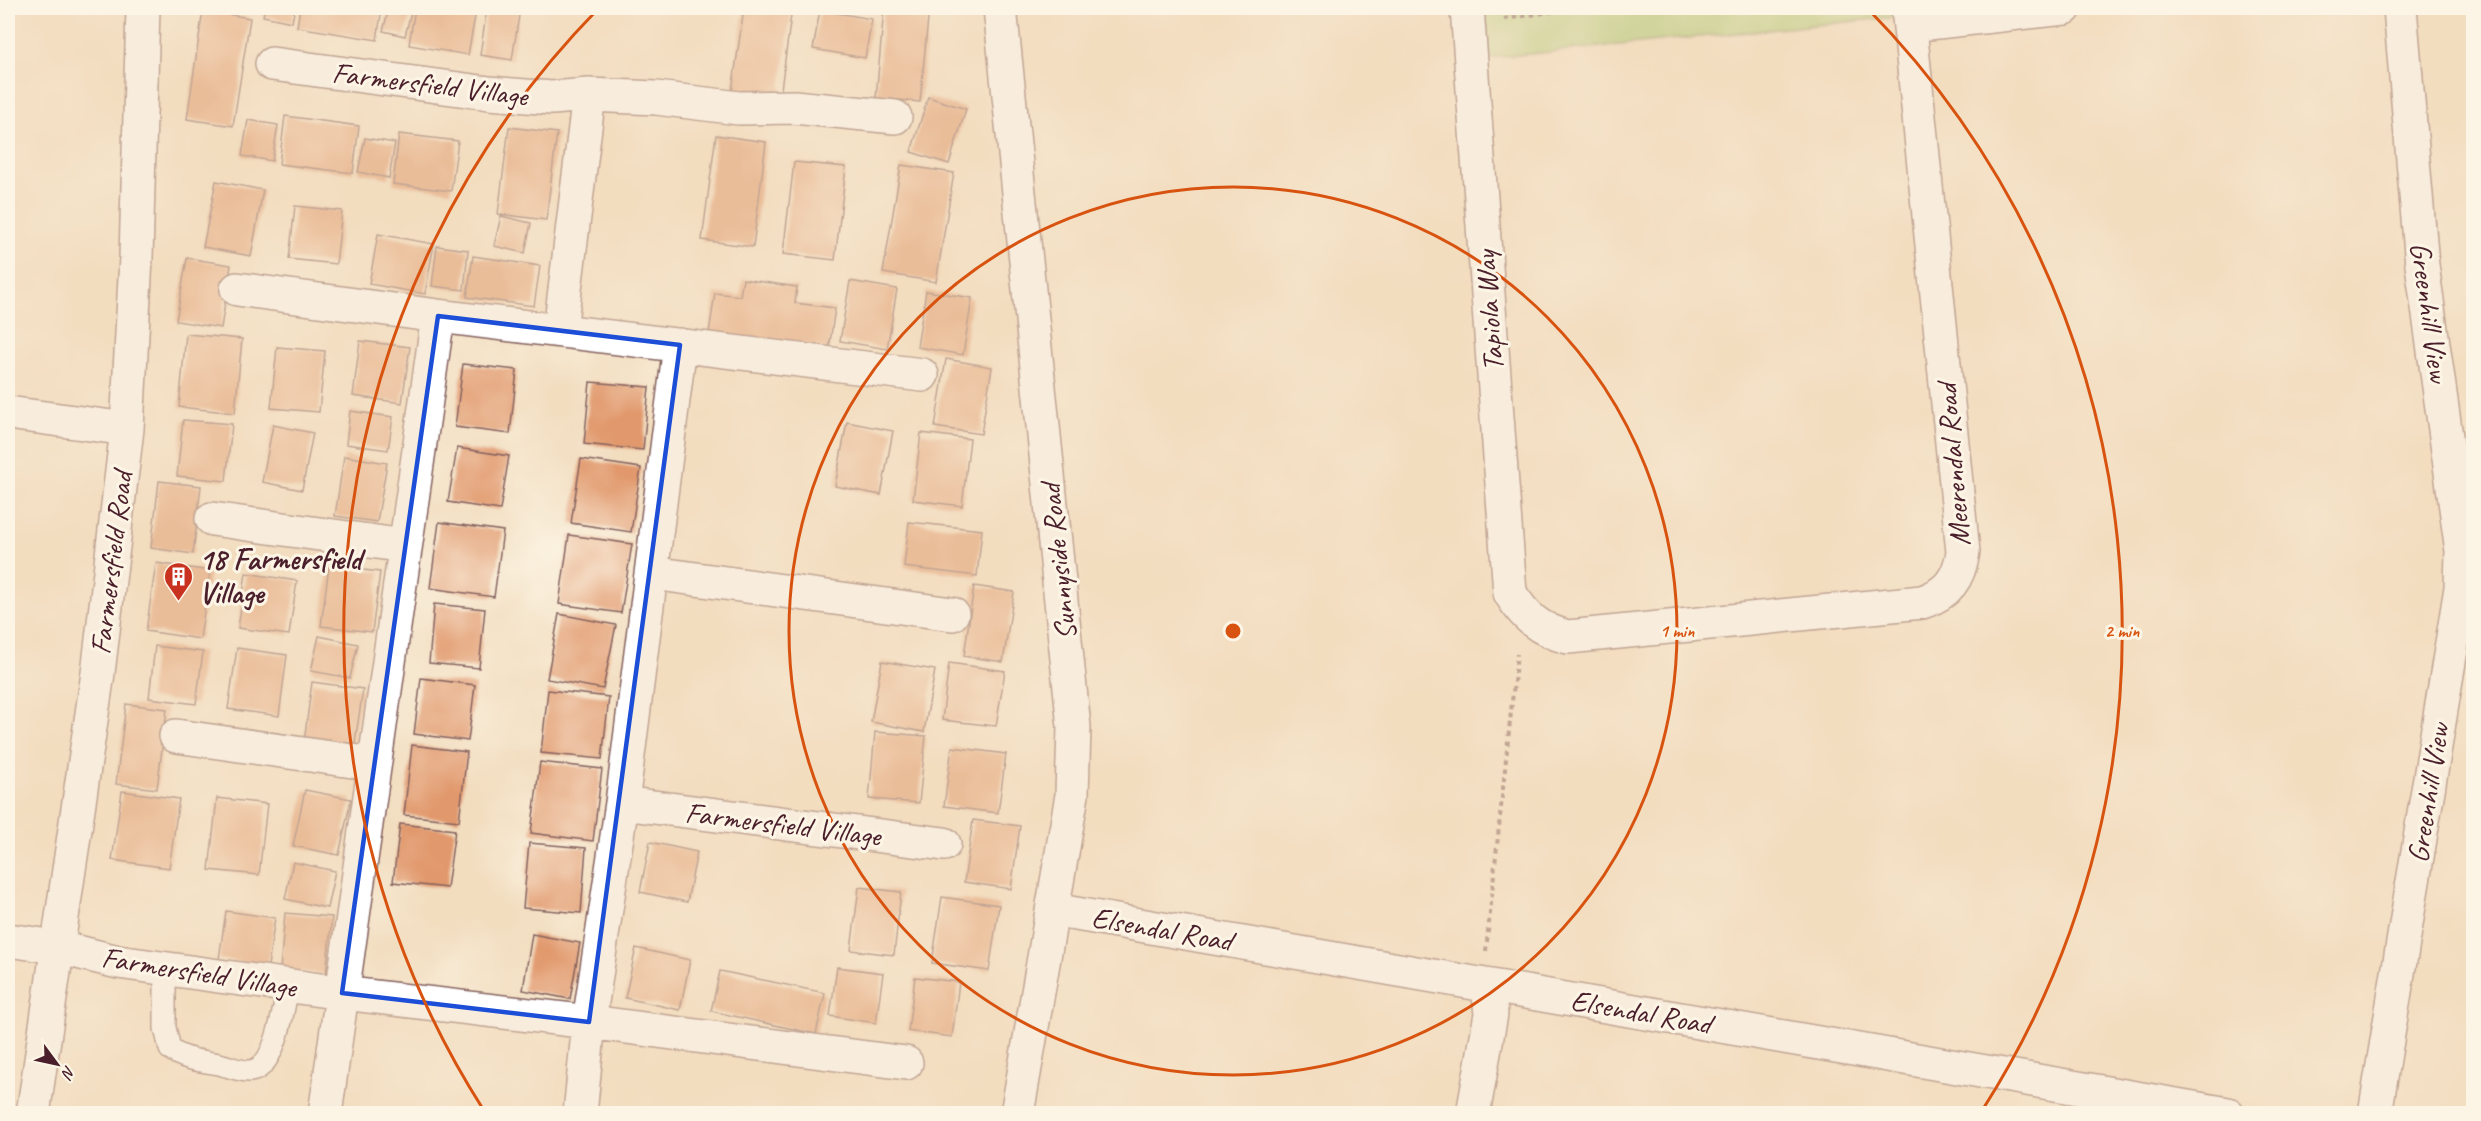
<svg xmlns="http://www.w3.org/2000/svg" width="2481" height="1121" font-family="Caveat,sans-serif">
<rect width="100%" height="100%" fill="#fcf5e5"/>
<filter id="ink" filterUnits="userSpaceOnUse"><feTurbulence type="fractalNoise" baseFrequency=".0167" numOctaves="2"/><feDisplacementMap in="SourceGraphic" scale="12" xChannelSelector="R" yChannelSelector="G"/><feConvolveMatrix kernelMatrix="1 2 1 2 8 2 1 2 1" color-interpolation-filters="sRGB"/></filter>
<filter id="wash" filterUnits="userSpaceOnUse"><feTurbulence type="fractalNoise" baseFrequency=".008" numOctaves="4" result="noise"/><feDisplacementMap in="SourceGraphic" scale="24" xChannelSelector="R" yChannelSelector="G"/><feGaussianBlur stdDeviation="1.35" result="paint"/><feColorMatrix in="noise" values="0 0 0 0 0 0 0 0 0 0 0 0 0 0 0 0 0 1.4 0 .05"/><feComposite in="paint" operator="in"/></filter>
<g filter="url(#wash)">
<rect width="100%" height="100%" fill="#f2ddbf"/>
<!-- green -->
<path fill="#aacb73" stroke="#7a754f" stroke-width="1.5" d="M1485,8H1894L1895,17L1489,58Z"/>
<g id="blocks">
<!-- building -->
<path fill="#e1986c" d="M265,8H295L292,22L263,16Z
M300,8H382L377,40L297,27Z
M389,8H412L405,36L383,31Z
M415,8H457L476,11L468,55L409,45Z
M487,8L520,9L512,60L480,55Z
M744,8H792L780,97L732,91Z
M884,8H929L920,102L876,98Z
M203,10L250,18L233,126L187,119Z
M820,10L872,19L865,58L813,49Z
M928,97L966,109L949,164L911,152Z
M285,116L359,126L353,173L279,164Z
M248,120L278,125L272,161L242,156Z
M509,127L557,133L546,220L498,214Z
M399,134L458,141L451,191L393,184Z
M716,135L766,142L753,247L702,240Z
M365,138L395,143L389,178L358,172Z
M794,162L846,167L835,260L783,254Z
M901,165L954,173L936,282L883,273Z
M216,181L263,190L251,256L203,247Z
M295,206L342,211L336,264L289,259Z
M501,216L531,223L525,253L494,246Z
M378,234L434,244L425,294L369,284Z
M437,246L468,250L464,290L432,286Z
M473,256L540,266L534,306L467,297Z
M187,258L231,265L221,328L176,321Z
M743,279L797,287L795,303L835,308L829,349L709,333L715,293L740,296Z
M850,281L897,289L887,349L840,341Z
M926,291L972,298L963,355L917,347Z
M186,334L242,339L235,413L179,407Z
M360,341L410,347L402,403L353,396Z
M277,347L325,351L319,412L271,408Z
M946,359L992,367L981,434L935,427Z
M463,364L517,370L510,434L455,427Z
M590,382L649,387L643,450L584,444Z
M350,411L393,417L388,450L346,444Z
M183,420L232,424L226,481L177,476Z
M847,422L893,431L881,495L835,486Z
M273,425L313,433L302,490L262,482Z
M921,433L970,439L962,506L913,500Z
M457,448L509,456L500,510L448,502Z
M344,456L387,463L377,522L335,516Z
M581,459L641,468L631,532L571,523Z
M159,481L201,486L193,554L151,548Z
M439,522L503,531L494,597L430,588Z
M909,522L982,530L977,576L904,567Z
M569,535L632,544L621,613L559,604Z
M156,563L210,571L200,639L146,631Z
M329,566L380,572L372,632L321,626Z
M246,573L297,581L289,635L238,628Z
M974,586L1014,592L1003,662L964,656Z
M434,604L485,609L479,668L429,663Z
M559,614L616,625L603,689L547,679Z
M319,636L358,644L350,678L311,671Z
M155,646L203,652L196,704L149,698Z
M237,648L287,655L279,716L228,709Z
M882,661L935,670L924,732L871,722Z
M949,663L1005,671L996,726L942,720Z
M421,678L475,685L468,741L414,734Z
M312,682L363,689L354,749L304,742Z
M548,690L609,697L602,759L541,753Z
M126,704L167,709L157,789L116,784Z
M875,732L926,736L919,803L869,799Z
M412,745L467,752L459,821L404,815Z
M952,747L1006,754L998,813L944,806Z
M540,762L602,769L593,841L531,833Z
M305,790L351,799L339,855L293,846Z
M122,791L179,799L169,868L112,860Z
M217,798L267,804L259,875L209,870Z
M973,820L1020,826L1011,889L964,882Z
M400,824L455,830L447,888L393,882Z
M650,842L697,852L687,902L640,892Z
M529,843L586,848L581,913L523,908Z
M293,862L335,871L327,908L285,899Z
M859,887L901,892L894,955L851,950Z
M942,897L999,905L989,971L932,963Z
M226,911L275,918L268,966L219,959Z
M285,913L332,917L326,974L280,970Z
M532,934L580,943L570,999L523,990Z
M636,948L690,960L680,1010L625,998Z
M837,967L883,973L876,1023L830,1016Z
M720,971L825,993L816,1034L711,1011Z
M915,977L959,982L952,1037L908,1031Z"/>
</g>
</g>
<g filter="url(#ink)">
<use href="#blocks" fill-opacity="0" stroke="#85625f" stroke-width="1.5"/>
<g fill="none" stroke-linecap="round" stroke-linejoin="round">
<defs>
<path id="lane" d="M165,969V1028L170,1049C184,1060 202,1061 219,1064C228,1066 241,1072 250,1071C276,1069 284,1006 288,986"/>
<path id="street" d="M1000,8L1074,727L1072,795L1017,1114
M1467,8L1510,593C1525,617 1539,630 1568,637L1922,602C1948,594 1959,578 1963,552L1908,8
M1910,25L2065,8
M272,64L489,93L552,98L589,95L656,98L739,108L794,107L895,117
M237,289L438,316L922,375
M560,330L589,95
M8,413L127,429
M212,519L405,546
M652,573L952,614
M176,736L374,764
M622,803L944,844
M1053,910L2228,1114
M8,940L57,947L118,962L342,993L589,1022L906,1063
M33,1114L98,673L127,429L136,258L143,8
M325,1114L438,316
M580,1114L589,1022L622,803L680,345
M1473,1114L1491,1014L1488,986
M2375,1114L2461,588L2462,551L2422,265L2400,8"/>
</defs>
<!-- lane casing -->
<use href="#lane" stroke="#85625f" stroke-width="24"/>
<!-- street casing -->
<use href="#street" stroke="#85625f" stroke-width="36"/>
<!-- path -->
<path stroke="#85625f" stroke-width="4" stroke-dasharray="4.5 4.5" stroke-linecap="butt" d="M1504,19L1578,8
M1486,951L1517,654"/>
<!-- lane -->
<use href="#lane" stroke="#fff" stroke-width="21"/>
<!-- street -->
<use href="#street" stroke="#fff" stroke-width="33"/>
</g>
</g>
<!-- marked area -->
<path d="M0 0H2481V1121H0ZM438,316L680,345L589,1022L342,993Z" fill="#f2ddbf" fill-opacity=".55" fill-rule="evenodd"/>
<path fill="none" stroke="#1d4ed8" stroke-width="4.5" stroke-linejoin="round" d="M438,316L680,345L589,1022L342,993Z"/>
<!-- distance rings -->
<g fill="none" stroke="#d8530f" stroke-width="3">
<circle cx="1233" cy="631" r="444"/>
<path d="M483 1109A889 889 0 0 1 599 8M1867 8A889 889 0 0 1 1983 1109"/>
</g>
<!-- icons -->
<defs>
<symbol id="building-pin" viewBox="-11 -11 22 30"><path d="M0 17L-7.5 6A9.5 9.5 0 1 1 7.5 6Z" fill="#c8321e" stroke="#fcf5e5"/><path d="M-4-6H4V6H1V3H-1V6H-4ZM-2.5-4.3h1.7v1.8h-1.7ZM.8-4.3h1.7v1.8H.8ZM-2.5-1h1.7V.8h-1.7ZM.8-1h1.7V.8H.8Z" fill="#fff"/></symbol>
</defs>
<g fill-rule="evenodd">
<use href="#building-pin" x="162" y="560" width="33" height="45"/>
</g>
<g text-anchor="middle" stroke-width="6" stroke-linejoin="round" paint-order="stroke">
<!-- street labels -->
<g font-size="30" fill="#4a1f2b" stroke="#fcf5e5">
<text transform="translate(430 84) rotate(7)" y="10">Farmersfield Village</text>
<text transform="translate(1489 311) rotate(-94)" y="10">Tapiola Way</text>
<text transform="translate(2430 312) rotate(82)" y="10">Greenhill View</text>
<text transform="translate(1953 465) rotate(-95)" y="10">Meerendal Road</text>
<text transform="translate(1058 562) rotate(-96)" y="10">Sunnyside Road</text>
<text transform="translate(111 563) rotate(-83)" y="10">Farmersfield Road</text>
<text transform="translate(2428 793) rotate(-81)" y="10">Greenhill View</text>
<text transform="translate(783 824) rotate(7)" y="10">Farmersfield Village</text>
<text transform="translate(1162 929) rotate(10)" y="10">Elsendal Road</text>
<text transform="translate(199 972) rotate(9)" y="10">Farmersfield Village</text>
<text transform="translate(1641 1012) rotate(10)" y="10">Elsendal Road</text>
</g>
<!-- poi labels -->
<g font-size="30" font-weight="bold" fill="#4a1f2b" stroke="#fcf5e5" text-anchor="start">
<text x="199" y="569">18 Farmersfield<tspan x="199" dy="34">Village</tspan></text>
</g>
</g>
<circle cx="1233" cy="631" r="9" fill="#d8530f" stroke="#fcf5e5" stroke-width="3"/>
<g font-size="18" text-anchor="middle" font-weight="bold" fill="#d8530f" stroke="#fcf5e5" stroke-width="6" stroke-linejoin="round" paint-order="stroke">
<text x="1677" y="637">1 min</text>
<text x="2122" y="637">2 min</text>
</g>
<!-- margin -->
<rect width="2481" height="1121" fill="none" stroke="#fcf5e5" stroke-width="30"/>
<!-- north arrow -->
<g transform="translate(57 1064) rotate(123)" stroke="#fcf5e5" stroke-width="4.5" paint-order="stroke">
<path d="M0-4.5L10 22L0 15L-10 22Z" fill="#4a1f2b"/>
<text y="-9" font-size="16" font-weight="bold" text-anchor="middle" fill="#4a1f2b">N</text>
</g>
</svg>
